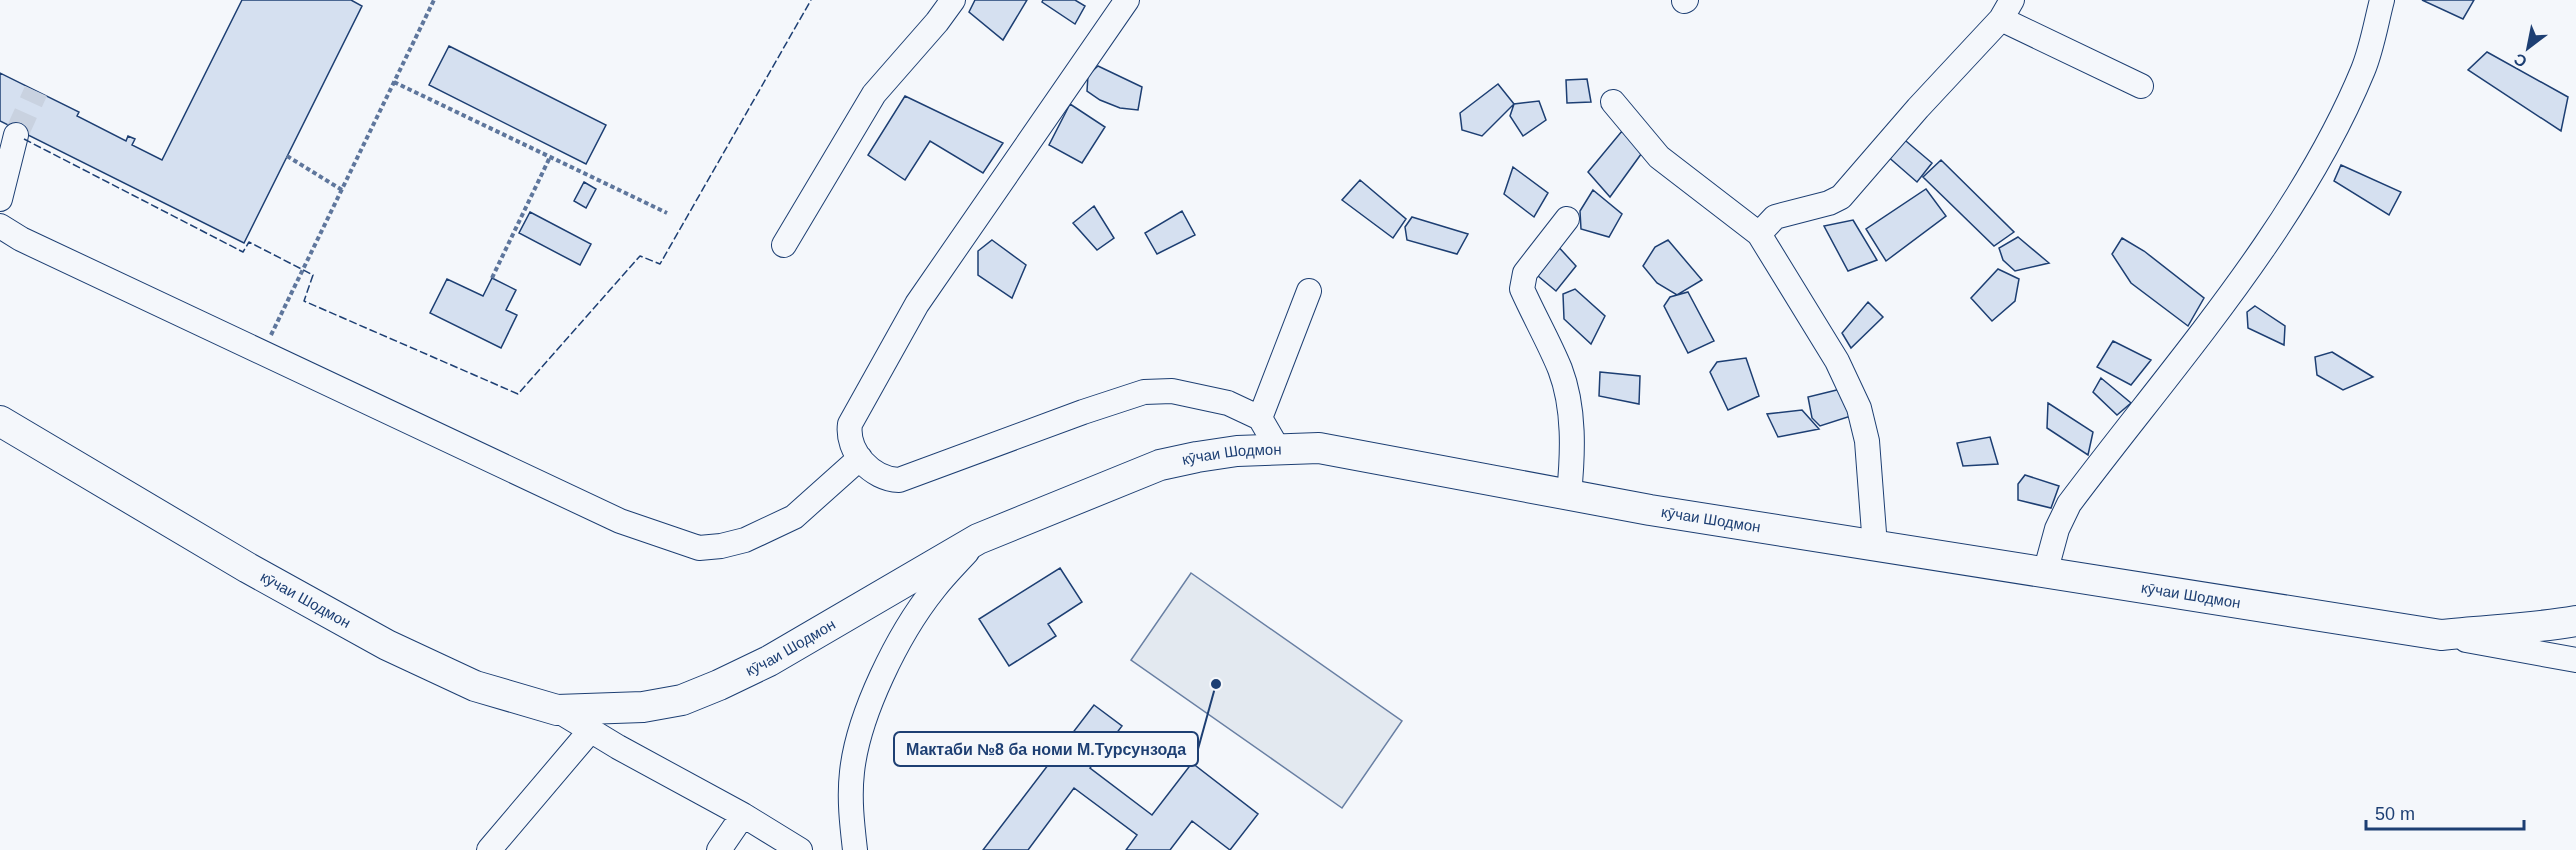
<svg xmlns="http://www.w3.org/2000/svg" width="2576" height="850" font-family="Arial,sans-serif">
<rect width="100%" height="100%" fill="#f4f7fb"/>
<!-- green -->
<path fill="#e3e9f0" stroke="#687fa3" stroke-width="1.5" d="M1191,573L1402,721L1342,808L1131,660Z"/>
<!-- building -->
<path fill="#d5e0f0" stroke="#1d3f73" stroke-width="1.5" d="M242,0H351L362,6L244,243L0,121V73L79,112L77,116L126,141L128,136L135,139L132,145L162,160Z
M975,0H1027L1003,40L969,12Z
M1043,0H1075L1085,6L1075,24L1042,2Z
M2422,0H2474L2463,19Z
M449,46L606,125L586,164L429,85Z
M2487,52L2568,97L2561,131L2468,70Z
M1098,66L1142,87L1138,110L1120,108L1100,100L1087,91L1088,75Z
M1587,79L1591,102L1567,103L1566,80Z
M1498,84L1514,104L1482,136L1462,130L1460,113Z
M905,96L1003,143L983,173L930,141L905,180L868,155Z
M1539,101L1546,120L1523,136L1510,116L1514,104Z
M1070,104L1105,127L1082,163L1049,145Z
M1622,131L1644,150L1610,197L1588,172Z
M1900,136L1932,163L1917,182L1886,155Z
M1941,160L2014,232L1994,246L1923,177Z
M2341,165L2401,192L2389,215L2334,181Z
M1513,167L1548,193L1534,217L1504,194Z
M1360,180L1406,219L1393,238L1342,200Z
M584,182L596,189L586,208L574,201Z
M1926,189L1946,216L1886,261L1866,229Z
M1593,190L1622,214L1609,237L1581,229L1580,211Z
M1094,206L1114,238L1097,250L1073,223Z
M1182,211L1195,235L1157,254L1145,233Z
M530,212L591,244L580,265L519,233Z
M1412,217L1468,234L1457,254L1407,240L1405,227Z
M1853,220L1877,260L1848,271L1824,226Z
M2018,237L2049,263L2015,271L2003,260L1999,248Z
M2122,238L2144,251L2204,298L2188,326L2131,283L2112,254Z
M992,240L1026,265L1012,298L978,275V251Z
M1668,240L1702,280L1677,295L1657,283L1643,266L1655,247Z
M1554,242L1576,266L1556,291L1532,271Z
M1998,269L2019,279L2015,301L1992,321L1971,298Z
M492,278L516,290L506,310L517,315L501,348L430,313L447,279L483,296Z
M1575,289L1605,316L1591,344L1564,319L1563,294Z
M1688,292L1714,341L1688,353L1664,306L1670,297Z
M1868,302L1883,317L1851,348L1842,333Z
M2255,306L2285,326L2284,345L2248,328L2247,312Z
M2113,341L2151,360L2131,385L2097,367Z
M2332,352L2373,377L2343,390L2317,375L2315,357Z
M1746,358L1759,396L1728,410L1710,372L1717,362Z
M1600,372L1640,376L1639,404L1599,396Z
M2101,378L2131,403L2117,415L2093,392Z
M1849,387L1854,415L1820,426L1812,418L1808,397Z
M2048,403L2093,432L2088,455L2047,428Z
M1802,410L1819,429L1778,437L1767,414Z
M1990,437L1998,464L1963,466L1957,443Z
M2025,475L2059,486L2051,508L2018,500V484Z
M1060,568L1082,602L1048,624L1056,636L1009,666L979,619Z
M1094,705L1122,726L1090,768L1152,815L1192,763L1258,814L1230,850L1192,821L1170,850H1126L1137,835L1074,788L1028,850H983Z"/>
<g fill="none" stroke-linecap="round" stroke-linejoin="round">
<!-- minor-tunnel -->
<path stroke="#c9d2e0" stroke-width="24" stroke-dasharray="24 12" stroke-linecap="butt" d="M16,135L36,91"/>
<defs>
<path id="minor" d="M1127,0L917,304L850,424C846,452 872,479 899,480L1083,412L1144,392L1172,391L1228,403L1260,418L1278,449
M1684,1L1686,0
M2001,19L2141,86
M1613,102L1659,157L1759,234
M0,199L16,135
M1567,219L1525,273L1522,289C1534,316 1549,342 1560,369C1575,408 1573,454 1569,494
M0,226L21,239L620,521L699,548L721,546L745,540L794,517L860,458
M784,245L874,94L937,22L953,0
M1260,418L1309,291
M1875,546L1867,441L1859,408L1837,361L1759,234L1775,217L1829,203L1841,197L1918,108L2001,19L2012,0
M2045,573L2057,529L2069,504C2170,369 2298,228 2363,70C2372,48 2376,23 2382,0
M2466,640L2576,660
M557,710L618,747L743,815L800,850
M489,850L590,731
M719,850L743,815
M855,850C852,824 849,798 852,772C858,715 898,634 934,589C944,576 956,564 967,552"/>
<g id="major">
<path id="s1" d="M0,421L248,568L387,645L475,686L557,710L643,707L682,700L719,685L769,661L978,539L1160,465L1197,457L1237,451L1319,448L1650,510L2441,635C2486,630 2531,629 2576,621"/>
</g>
</defs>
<!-- minor casing -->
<use href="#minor" stroke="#1d3f73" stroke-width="26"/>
<!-- major casing -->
<use href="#major" stroke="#1d3f73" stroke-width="32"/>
<!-- path -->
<path stroke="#5e769c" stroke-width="4" stroke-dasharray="4.5 3" stroke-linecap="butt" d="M394,82L667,213
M287,156L342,190
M492,278L550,157
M271,335L434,0"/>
<!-- minor -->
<use href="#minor" stroke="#f4f7fb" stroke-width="24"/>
<!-- major -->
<use href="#major" stroke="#f4f7fb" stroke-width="30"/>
<!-- fence -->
<path stroke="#1d3f73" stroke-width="1.5" stroke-dasharray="8 3" stroke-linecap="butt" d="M24,139L243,252L249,242L313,275L304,301L518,394L640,256L660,264L811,0"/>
</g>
<g text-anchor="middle" stroke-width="4.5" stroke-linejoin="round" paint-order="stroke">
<!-- street labels -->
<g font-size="15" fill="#1d3f73" stroke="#f4f7fb">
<text dy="5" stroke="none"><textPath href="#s1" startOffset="1362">кӯчаи Шодмон</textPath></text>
<text dy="5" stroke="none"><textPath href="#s1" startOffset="1848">кӯчаи Шодмон</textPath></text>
<text dy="5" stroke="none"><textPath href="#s1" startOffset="2334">кӯчаи Шодмон</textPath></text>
<text dy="5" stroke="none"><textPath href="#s1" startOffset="354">кӯчаи Шодмон</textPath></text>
<text dy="5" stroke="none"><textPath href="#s1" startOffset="876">кӯчаи Шодмон</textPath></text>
</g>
</g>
<!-- callouts -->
<path fill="none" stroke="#1d3f73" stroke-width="2" d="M1216 684L1198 749"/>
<circle fill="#1d3f73" stroke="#f4f7fb" stroke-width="2" cx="1216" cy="684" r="6"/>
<rect fill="#f4f7fb" stroke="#1d3f73" stroke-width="2" x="894" y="732" width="304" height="34" rx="6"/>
<g font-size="16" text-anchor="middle" font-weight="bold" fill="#1d3f73">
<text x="1046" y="755">Мактаби №8 ба номи М.Турсунзода</text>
</g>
<!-- north arrow -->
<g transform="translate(2528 48) rotate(212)" stroke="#f4f7fb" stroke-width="4.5" paint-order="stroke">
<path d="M0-4.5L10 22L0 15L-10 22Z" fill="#1d3f73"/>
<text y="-9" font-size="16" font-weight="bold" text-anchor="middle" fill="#1d3f73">С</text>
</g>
<!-- scale -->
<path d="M2366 820v9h158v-9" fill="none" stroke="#1d3f73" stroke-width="3"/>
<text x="2375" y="820" font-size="18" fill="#1d3f73" stroke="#f4f7fb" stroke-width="4.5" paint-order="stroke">50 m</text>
</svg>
